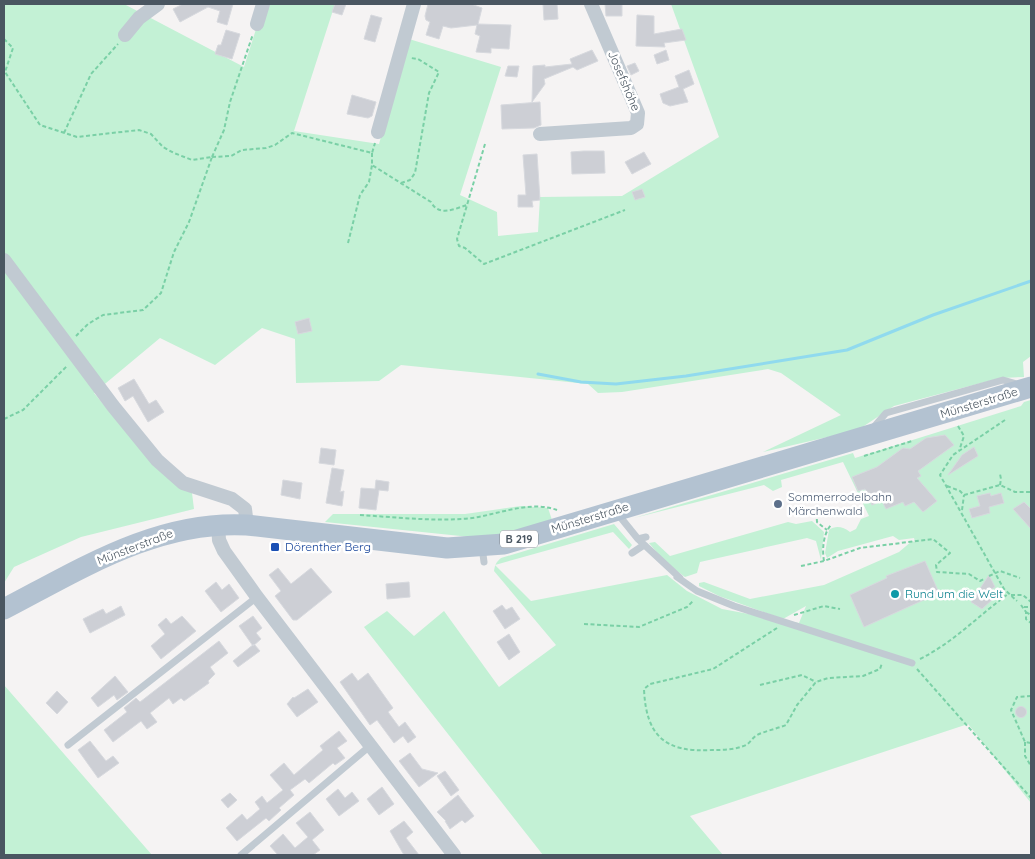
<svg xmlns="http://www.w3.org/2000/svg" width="1035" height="859" font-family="Quicksand,sans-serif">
<rect width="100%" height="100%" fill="#f5f3f3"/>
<!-- green -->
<path fill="#c3f1d5" d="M4,4H124L244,67L264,4H335L294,131L379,144L409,39L501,67L460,195L497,212L498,236L538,232L540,197L622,196L719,137L671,4H1031V356L1023,362L1024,377L1000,378L894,406L858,430L763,452L841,415L781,373L768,369L622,392L598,393L588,384L401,365L379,381L296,383L295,339L262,328L215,365L160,338L94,393L152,463L192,493L194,509L81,537L14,567L4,583Z
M1031,400V803L968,724L690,816L723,855H543L364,627L387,611L414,636L444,611L499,687L556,645L494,571C495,565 496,562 501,558L614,524L632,545L629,549L613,532L495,565L531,601L667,575L687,591L722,609L799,623L806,606L783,619L719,596L699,586V583L704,582L750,599L824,585L899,552L912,541L915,542L914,538L899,540L893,536L838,551L827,558L825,553L829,530C836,525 843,527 850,532L856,529L861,519L869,516L843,462L781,480L782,487L773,491L764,485L634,518L853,453L855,458L1021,406L1024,402Z
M521,506L548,508L553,523L480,538L325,522L333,514H465Z
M812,521L824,532L821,560L816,541L807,538L700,562L697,573L685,577L665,562L649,543L655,542L670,556L788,522L796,524Z
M4,685L152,855H4Z"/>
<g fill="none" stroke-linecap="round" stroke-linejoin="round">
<!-- stream -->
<path stroke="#90daee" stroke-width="3" d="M538,374L581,382L616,384L686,376L847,350L933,315L1031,281"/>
</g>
<!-- building -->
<path fill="#cdcfd5" stroke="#d7d9de" d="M183,4H233L227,25L217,22L220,11L208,7L180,22L173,9Z
M335,4H346L342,15L332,12Z
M428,4H471L482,8L478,24L511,25L509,49L491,48V53L476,52L480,36L475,34L477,25L451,28L443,26L439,39L426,35L430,22L426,20L425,16Z
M543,4H557L558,19L544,20Z
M605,4H622V16H606Z
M371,15L382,18L375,42L364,39Z
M637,15L654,16V34L682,29L686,40L664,43L665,47L636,46Z
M226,30L240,34L232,59L215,54L218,45H221Z
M592,50L598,61L577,70L573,67L544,79L545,84L532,102L533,66L545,65V67L572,64L570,59Z
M666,50L669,60L657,64L654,55Z
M635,63L639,71L631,75L627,66Z
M508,66H519L517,77L505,76Z
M689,70L694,84L683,89L688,102L670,106L663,103L660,94L679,87L675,76Z
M352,95L376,102L372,116L368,118L347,114Z
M540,102L541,125L534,128L502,129L501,105Z
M584,151H604L605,173L572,174L571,152Z
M644,152L651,164L632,174L625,162Z
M537,154L540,200L532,201L533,207H518V195H526L523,155Z
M642,189L645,197L635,200L632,192Z
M309,318L312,331L298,334L295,322Z
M134,379L149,404L156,400L164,412L148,422L133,396L125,401L118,388Z
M945,435L954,445L918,471L921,476L917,478L937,501L923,512L914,502L905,506L903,502L886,509L882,501L872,505L865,489L858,491L852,477L877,467L903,448L910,449L926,438Z
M974,447L978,456L948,475L962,455Z
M321,448L336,450L334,465L319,463Z
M332,468L344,470L340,492L344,491L342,506L326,503Z
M283,480L302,483L300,499L281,495Z
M376,480L389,482L388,491L379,490L376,510L359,508L361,488L375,489Z
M990,493L991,496L1001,493L1004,503L989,507L990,513L972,518L969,509L980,506L977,496Z
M1024,502L1031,509V529L1013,509Z
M925,561L939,593L864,627L850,595L887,578L886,576Z
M278,568L291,584L311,568L332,592L297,620H293L275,596L281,591L269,575Z
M989,575L995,587L985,593L994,598L982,609L971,602Z
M216,582L222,590L229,584L239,598L221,612L205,591Z
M409,582L410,597L387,599L386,584Z
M502,605L506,610L512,607L520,619L505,629L493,611Z
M121,606L125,615L90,633L83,619L103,609L106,614Z
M182,616L196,631L161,659L151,646L165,634L158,625L166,618L171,624Z
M253,616L262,628L256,633L261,639L253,646L239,626Z
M509,634L520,652L509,660L497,642Z
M219,641L228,653L210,667L215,674L208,681L209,683L184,701L181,698L173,704L169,698L150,713L157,722L147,729L141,721L113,742L104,730L127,712L124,708L136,698L140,702Z
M254,644L260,651L238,667L233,661Z
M352,673L358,681L368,673L393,708L388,712L399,727L405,722L416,737L408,743L403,736L394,743L377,720L370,725L340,682Z
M115,676L128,692L117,700L114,695L98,707L91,698Z
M308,689L318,702L297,717L287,704L293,697L294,698Z
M57,691L68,702L57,714L46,703Z
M1015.5 712a5.5 5.5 0 1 1 11 0a5.5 5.5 0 1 1-11 0Z
M339,731L347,741L337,748L345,758L335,765L333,763L309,783L305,779L290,790L294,795L279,808L281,810L269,821L266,818L237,841L226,828L242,814L247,820L260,809L255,802L262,796L267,803L283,790L270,775L284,763L294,775L323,750L320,746Z
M90,741L106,761L113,756L119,763L98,778L78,750Z
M410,753L422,769L438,773L419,787L399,761Z
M445,771L459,790L451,796L437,776Z
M382,787L394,804L379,815L367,799Z
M338,789L345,798L352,792L359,801L339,816L326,799Z
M230,793L237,800L228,808L221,800Z
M458,795L474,816L465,823L462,820L450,829L445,821H446L437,812Z
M310,812L324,830L312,840L320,850L313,855H278L270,846L283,834L295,848L308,837L296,823Z
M404,821L413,832L406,838L419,855H404L390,831Z"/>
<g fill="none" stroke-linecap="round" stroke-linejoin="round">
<!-- path -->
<path stroke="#7ad0a6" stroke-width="2" stroke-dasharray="4 2.5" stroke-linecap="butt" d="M4,39L13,48L5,72L40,125L77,137L139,130L151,134L163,147L174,153L192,160L212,157L189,222L174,252L161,293L143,310L103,315L88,324L76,336
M64,133L91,74L118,44
M485,144L457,239L459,246L465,248L484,264L625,210
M372,153V165L431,202C439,217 454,209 467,205
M212,157L231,156L242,150L266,148L275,145L292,133L372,153L375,143
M212,157L224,130L230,102L253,34
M401,183L410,180L415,173L429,93L439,72L418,59L411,58
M348,243L360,195L369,182L372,165
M4,419L23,410L67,366
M1005,420L953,455L940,475L1004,589L1017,601
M958,426L964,436L959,451
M864,456L912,441
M1000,485L1001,479L1000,474
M947,486L960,491L964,495
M964,495L1000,485L1015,492H1031
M816,506L817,522L827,530
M962,510L964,495
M360,515C393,517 427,521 461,519C492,518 526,499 557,510
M824,561C822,550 823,534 831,525
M801,566L824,561L860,548L933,539L950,553L936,565L937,572L969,574L980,581L984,579
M989,576L1000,571L1020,578
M1011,595H1023L1031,602
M1021,605L1026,612V619L1031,623
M1024,607H1031
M1026,612L1031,615
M794,615L824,606L840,609
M584,624L639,627L687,607L694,600
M777,628L713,669L650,684L644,689C646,736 665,753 712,750C723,750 735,750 746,745C750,743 752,738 757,735C765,731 776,729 786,725L797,705L816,682L828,678L863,676L880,669L882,663
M920,659C954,642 978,616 1008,594
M917,669L1031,798
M760,685L802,675L816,682
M1031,696L1017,697L1011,710L1025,742L1031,743
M1025,742V756L1031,766"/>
<!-- service -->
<path stroke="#c1cad2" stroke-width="7" d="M873,428L886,413L1003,380L1020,385
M617,513L638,539L646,537
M638,539L680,578
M482,547L484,562
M632,553L644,545
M677,577L697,591L734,606L912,663
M68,745L257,597
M241,855L371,745"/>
<!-- minor -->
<path stroke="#c1cad2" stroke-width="14" d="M257,24L263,4
M125,35L139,18L158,4
M378,132L414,4
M540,134L631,128L637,124L638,113L591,4
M4,260L113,406L157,460L183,483L232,499L245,509L247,525
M218,523L219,540L224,551L257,597L454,855"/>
<!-- primary -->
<path stroke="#b3c2d1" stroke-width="21" d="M4,609C81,569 157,520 247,525L447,548L504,544L1031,387"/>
</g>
<!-- markers -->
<circle fill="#5c6f8a" stroke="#fff" stroke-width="2" cx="778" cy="504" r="5"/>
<rect fill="#1a4fb4" stroke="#fff" stroke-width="2" x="270" y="542" width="10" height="10" rx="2.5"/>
<circle fill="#0f9aa8" stroke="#fff" stroke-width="2" cx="895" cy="594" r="5"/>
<g text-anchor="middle" stroke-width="5" stroke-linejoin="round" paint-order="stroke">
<!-- shield labels -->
<rect fill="#fff" stroke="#808990" stroke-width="1" x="500" y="530.5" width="38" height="17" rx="4"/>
<g font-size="11" font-weight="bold" fill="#4a5661">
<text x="519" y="543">B 219</text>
</g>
<!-- street labels -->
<g font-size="12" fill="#4a5661" stroke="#fff">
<text transform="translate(624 81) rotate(67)" y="4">Josefshöhe</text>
<text transform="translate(979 403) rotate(-17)" y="4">Münsterstraße</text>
<text transform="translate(590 518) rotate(-17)" y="4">Münsterstraße</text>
<text transform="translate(135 547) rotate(-21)" y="4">Münsterstraße</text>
</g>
<!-- service labels -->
<g font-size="12" fill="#4e5e75" stroke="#fff" text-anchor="start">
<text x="788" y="501">Sommerrodelbahn<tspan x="788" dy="14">Märchenwald</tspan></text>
</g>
<!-- transit labels -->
<g font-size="12" fill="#164399" stroke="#fff" text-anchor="start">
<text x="285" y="551">Dörenther Berg</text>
</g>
<!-- culture labels -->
<g font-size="12" fill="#0d838f" stroke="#fff" text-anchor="start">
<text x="905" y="598">Rund um die Welt</text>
</g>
</g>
<!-- border -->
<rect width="1035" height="859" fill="none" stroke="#4a5661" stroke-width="10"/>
</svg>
